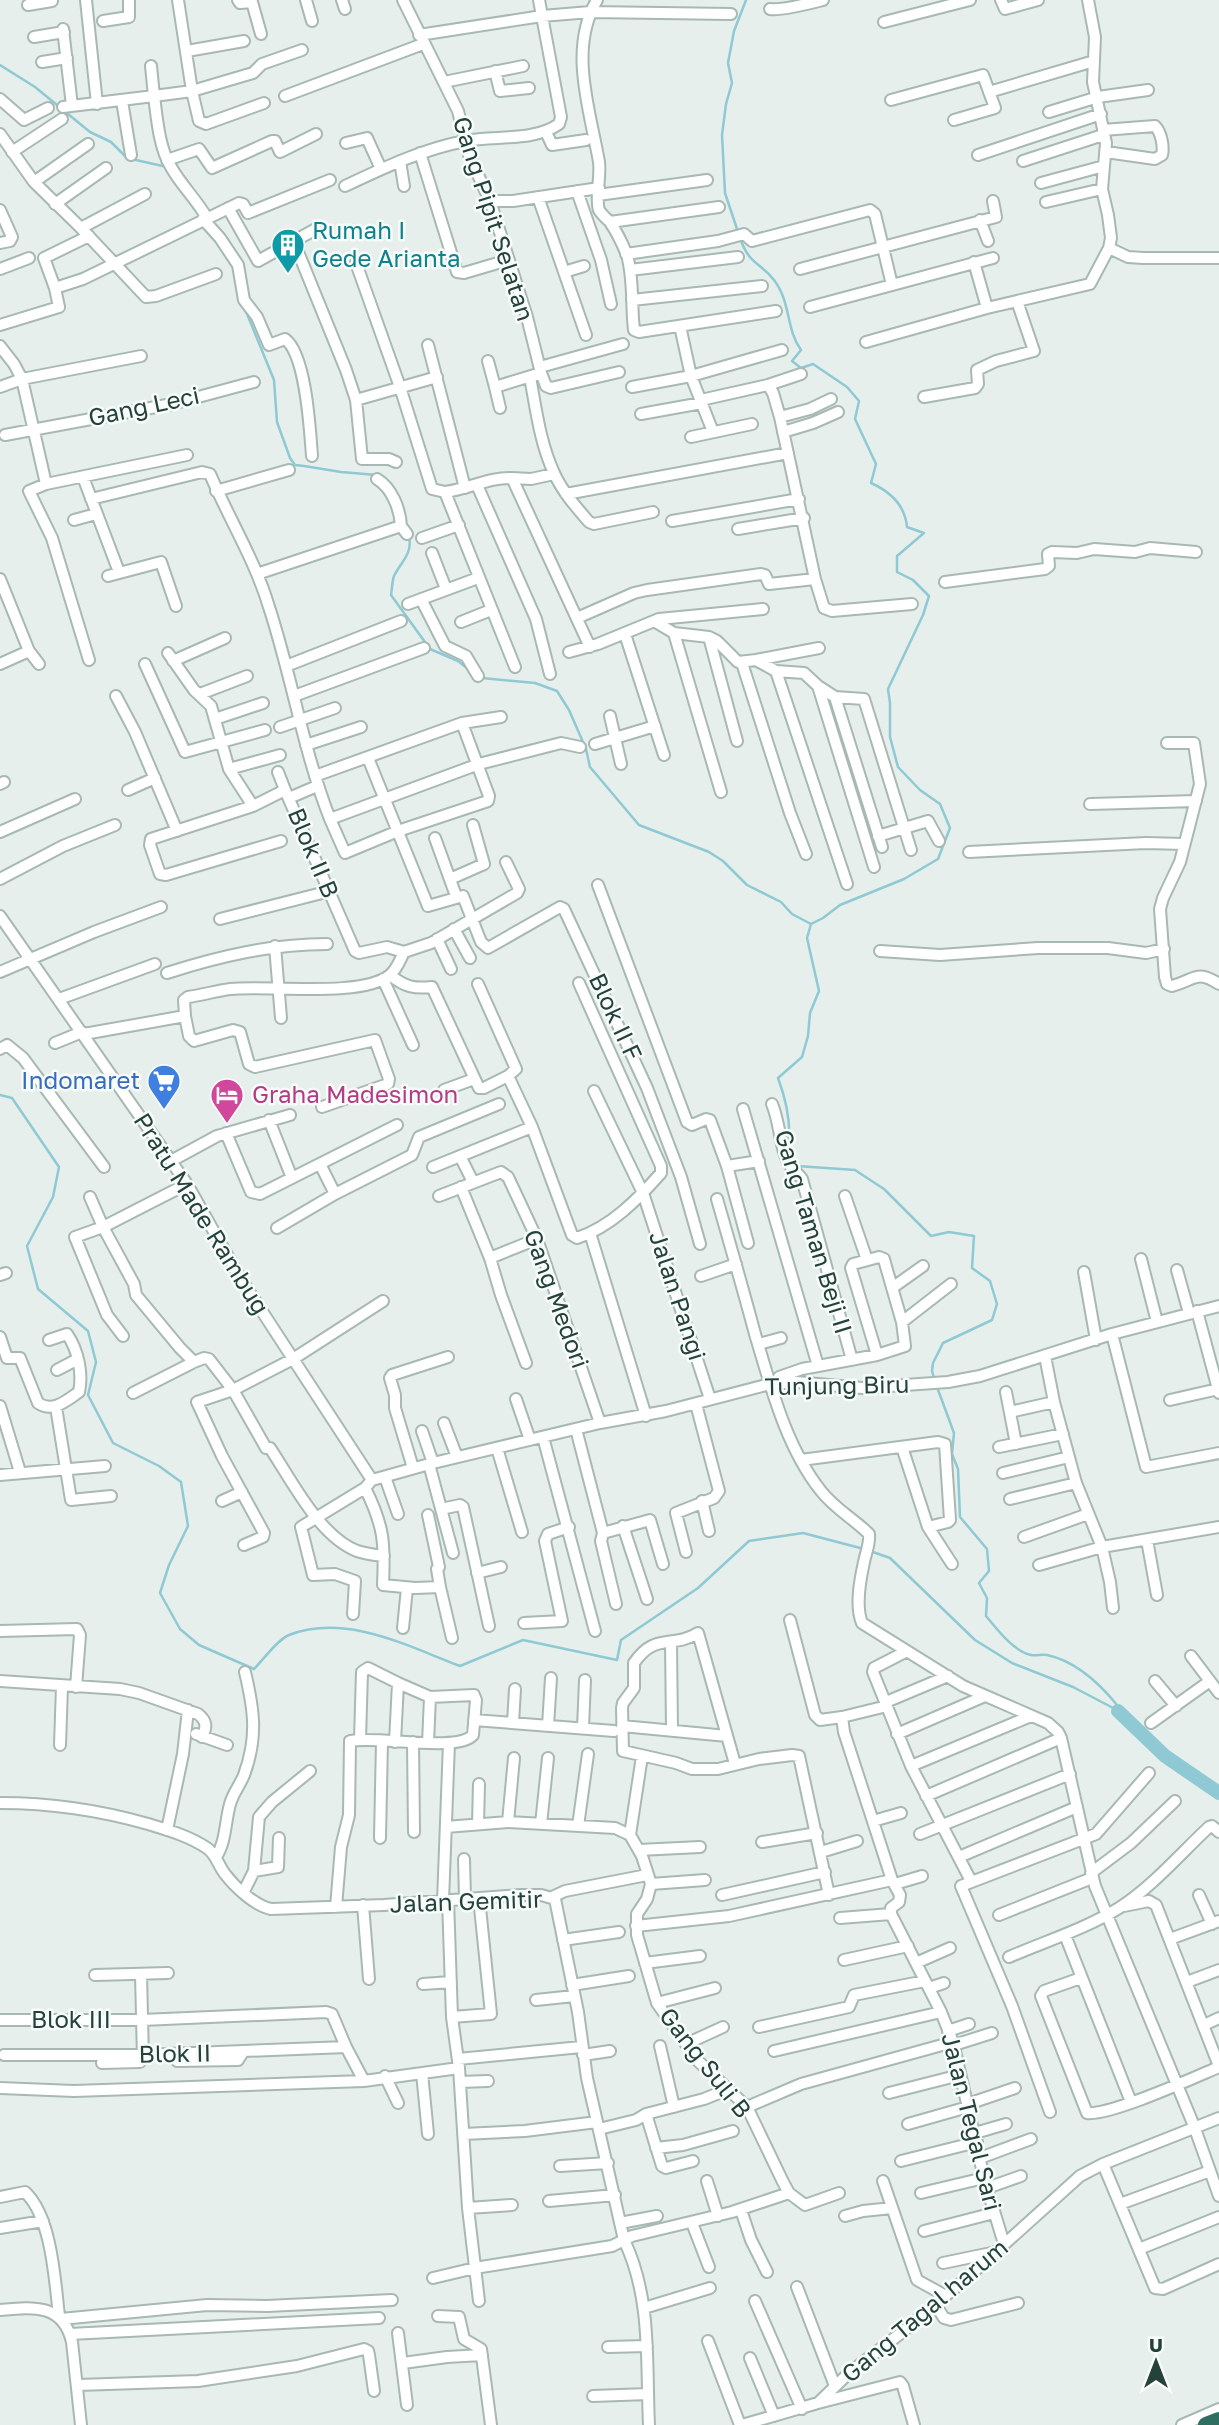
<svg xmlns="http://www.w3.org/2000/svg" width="1219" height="2425" font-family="'Golos Text',sans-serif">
<rect width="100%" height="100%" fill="#e6efeb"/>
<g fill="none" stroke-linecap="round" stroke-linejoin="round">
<!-- stream -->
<path stroke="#8ec9d4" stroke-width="2.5" d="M0,65L35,87L90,132L111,142L127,158L167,167
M180,172L189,184
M216,226L228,240
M738,232L725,193L722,135L726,104L732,83L728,63L734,31L746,0
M740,238C750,266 759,261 774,280C791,302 786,330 801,350L792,361L801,368L813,364L847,387L859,401L855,419L876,464L871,483C891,492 905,505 907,527L924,533L897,556V572L913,580L929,596L923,615L888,689L890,703V737L898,767L920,790L940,804L950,828L938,859L904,879L840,905L823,918L811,924L807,938L819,991L810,1013L808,1036L802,1057L778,1078C787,1102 792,1126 788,1151
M245,309L274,380L277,422L290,458L295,465L304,466L341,472L377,475
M409,537C413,554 400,563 394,576C392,582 392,589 391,595L430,649L458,661L468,669
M482,678L535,683L557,691L569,710L586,749L590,767L639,825L709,852L723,861L747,885L781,902L792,914L811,924
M0,1095L12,1098L59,1167L53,1197L27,1246L38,1289L88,1331L96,1362L88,1395L113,1443L159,1466L181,1482L188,1526L169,1565L160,1593L180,1629L199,1645L254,1669C264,1659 277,1640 289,1635C346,1613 407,1646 460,1666L523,1640L617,1660L621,1640L698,1588L749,1541L803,1533L864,1549
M791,1157L797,1166L855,1170L884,1189L931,1236L949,1232L974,1236L972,1268L990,1281L997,1304L992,1320L943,1343L933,1363L932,1371L935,1381
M937,1387L954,1433L952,1454L958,1469L960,1517L987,1549L989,1571L979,1583L987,1598L986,1616C997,1629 1013,1651 1031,1655C1036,1656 1042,1654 1047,1655C1075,1661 1100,1684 1117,1705L1118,1711
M870,1551L890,1558L975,1640L1012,1663L1073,1687L1117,1710"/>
<!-- river -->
<path stroke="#8ec9d4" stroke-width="14" d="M1118,1711L1165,1756L1219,1793"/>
<defs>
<path id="minor" d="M86,0L97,104
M178,0L192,91L154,96C157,118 159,148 171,167C181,185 196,199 207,218
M238,0L240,3L252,2L261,34
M306,0L312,21
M342,0L345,9
M403,0L458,111L469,155L490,201L527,317L541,373L495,387L488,361
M597,0C568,49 590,110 599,162C601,176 595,198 599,210C602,215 606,218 610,222C616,231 623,245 627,255C634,279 631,306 634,330L639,332L776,311
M1001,0L1005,9L1038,0
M28,5L52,1
M770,9C781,11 811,3 823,0
M103,21L129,17V0
M884,22L970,0
M63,29L72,106
M419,35L542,16L590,12L731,14
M34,37L64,32
M187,51L244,41
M42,62L67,58
M495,71L500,91L529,88
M444,82L523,66
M989,92L1094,61
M285,96L423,44
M0,99L24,120L48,108
M891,100L983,75L995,108L954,120
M122,101L131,155
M264,103L206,124L199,121L192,91L253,73L262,64L302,50
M63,107L154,96L151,66
M1049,112L1098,97L1148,90
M1103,130L1155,126C1161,132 1164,146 1162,155L1155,159L1106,152
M546,132L552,145L586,140
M0,134L34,182L81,228
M346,143L367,138L381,169
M12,152L62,119
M420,153L457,272L464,273L508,260
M978,155L1101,114
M167,160L199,149L212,168L272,141H275L280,152L316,134
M400,161L404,186
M1023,161L1103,135
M34,182L88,144
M1041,183L1104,166
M345,186C383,168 423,149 465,141C496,135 533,142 559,124L561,117L539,0
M577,191L601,260L611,304
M145,194L81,228L146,297L156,296L216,274
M598,195L707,180
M538,197L586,335
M490,201H513L599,188
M1046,202L1102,189
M55,204L106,168
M228,208L258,261L316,229
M0,210L12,237L10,241L0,243
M203,219L220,238L238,265L244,300L257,317L269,345L285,339C306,354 310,430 312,456
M980,220L988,241
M610,222L719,207
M294,242L346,370L356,400L362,459H389L396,462
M1109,248L1128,257L1143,258H1219
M626,254L718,241L744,234L752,241L870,210L875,214L892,285
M974,262L987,308
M356,263L400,387L432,489L445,492
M0,269L29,258
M800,269L996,217L993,201
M630,270L738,257
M564,272L584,266
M55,288L83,279L239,203L243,204L248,213L330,180
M632,300L762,286
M810,307L993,258
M0,325L59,307L55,288L44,258L89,236
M680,326L691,376L713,432
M866,342L987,308L1090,284L1109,248L1111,238L1108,215L1102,189L1106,143L1093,82L1095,37L1088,0
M428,345L465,488
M0,346L14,364L22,379L46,484
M540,367L623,344
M541,373L546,386L551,388L619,372
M530,377C536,409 540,443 554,473C562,491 576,507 589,522L594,524L653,512
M768,385L773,393L780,417L815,579L824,608L832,611L912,604
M0,387L22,379L141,356
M495,387L500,408
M632,387L691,376L782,350
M924,397L975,388L978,384L977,370L996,361L1034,351L1017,301
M356,400L437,377
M701,400L768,385L801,374
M641,414L702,403
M780,417L810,409L831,399
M783,432L813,423L838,412
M5,435L172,404L254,382
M691,437L752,424
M554,474L531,479L512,478L590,647
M83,477L119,572
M512,478C489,477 469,489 445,492L515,667
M377,479C392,488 400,509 401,526
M477,485L536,619L550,674
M216,491L289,470
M566,494L788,453
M91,499L202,472L210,474C229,519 255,560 269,607C292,677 303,750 330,819L479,764L561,743L580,747
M74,520L96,514
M672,521L799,499
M738,529L804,518
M422,538L459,525
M432,553L446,589
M257,574L401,526L407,534
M108,576L161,562L176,606
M0,579L29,651L39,664
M945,582L1045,569L1049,566L1048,554L1052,552L1077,553L1094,549L1135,552L1150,548L1196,552
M421,599L445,646L466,656L478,676
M408,604L478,578
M577,618L634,593L647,590L761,574L765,575L769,584L815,579
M654,621L674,633L709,637L717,641L738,662L756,660L776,671L804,673L818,686L835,697L864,699L911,850
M461,622L491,610
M674,633L721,792
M625,634L664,755
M709,637L737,741
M569,652L598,644L659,619L763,609
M168,653L194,690L211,706L229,769L253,806L285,790L355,951L359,953L387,947L404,952
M89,660L52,538L29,491L46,484L187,455
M756,660L819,648
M173,661L225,638
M742,663L790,813L806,854
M0,664L29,651
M145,664L185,752L265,730
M286,666L401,621
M776,671L847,884
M818,686L874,867
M200,694L247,676
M116,696L135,732L177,831
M294,696L424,648
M835,697L882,847
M610,716L621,764
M215,719L263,703
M280,727L335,708
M1167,743H1194L1200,784L1180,862L1163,898L1160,909L1165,977L1167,984L1172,986C1195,980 1196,969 1219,984
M595,744L655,726
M306,745L361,727
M368,758L428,906L463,896L481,942L488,948L560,907L564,909L647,1088L681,1177L700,1244
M229,769L280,755
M278,772L285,790
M315,776L462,723L501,717
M0,784L4,782
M128,790L155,778
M289,798L317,786
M1090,804L1196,801
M253,806L151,839L150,845L160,874L166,875L281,841
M330,819L345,853L398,831L488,801L489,796L462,723
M0,832L75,799
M878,836L928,821L939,841
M435,838L456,896
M969,852L1146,843L1184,844
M0,879L63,846L115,825
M450,879L484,864L473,825
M598,885L687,1122L692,1125L706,1119L710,1120L727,1166L748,1243
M0,916L187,1184L239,1276L372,1480
M220,919L330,891
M454,929L470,958
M437,939L451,969
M275,946L281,1018
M880,951L940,955L1038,948H1108L1146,953L1164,949
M0,972L94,932L161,907
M167,973C220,956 272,944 327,944
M390,975C405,987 414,989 432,987L479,1088H484L508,1076L532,1127L572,1235L577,1238C611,1227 638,1199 661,1173V1166L579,983
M383,979L413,1045
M478,984L516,1069L508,1076
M59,999L155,964
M185,1016L189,1036L194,1041L233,1030L240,1032L249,1064L255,1067L375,1040L389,1079L388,1084L322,1107
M84,1034L185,1016L184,1000L188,997C202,995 216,991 230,989C268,985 362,998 390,975C397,969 400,960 404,952L431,943L517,893L519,889L506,862
M55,1043L82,1032
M0,1049L7,1045L23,1058L104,1167
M444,1090L474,1079
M594,1091L643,1193L710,1399
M772,1104C780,1122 780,1152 791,1167C794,1171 799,1174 802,1179L852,1360
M743,1109L818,1366
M269,1120L292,1178
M226,1133L251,1192L260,1194L397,1125
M460,1156L473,1182
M171,1161L217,1136L290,1115
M320,1164L335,1194
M727,1166L759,1161
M433,1167L532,1127
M461,1187L490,1258L537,1239
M439,1196L501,1172L508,1177L537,1239L600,1423
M845,1196L867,1260
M90,1197L103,1227L134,1284L136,1295L180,1348L194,1362
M717,1199C730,1244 743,1289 755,1334C771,1387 786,1447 821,1491C835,1509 854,1519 869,1534C870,1544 866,1552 864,1562C860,1580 855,1606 862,1623L963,1686L1048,1723L1058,1732L1061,1738L1095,1886L1194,2126L1219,2196
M277,1228L335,1194L412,1155L419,1137L499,1104
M590,1233L646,1416
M490,1258L501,1295L526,1363
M1141,1259L1157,1322
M1177,1270L1189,1313
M1084,1272L1096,1340
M0,1275L6,1273
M701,1276L736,1264
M892,1288L923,1266
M1197,1311L1219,1393
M902,1322L951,1284
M1112,1334L1146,1467L1219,1453
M123,1336L107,1315L75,1237L103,1227L187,1184
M0,1337L7,1358H20L38,1403C53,1413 66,1401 79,1392C83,1373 78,1350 67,1334L49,1340
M759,1344L781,1338
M1045,1356L1054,1402L1076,1483L1102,1547L1110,1582L1113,1608
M57,1370L78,1359
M777,1383L779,1377L802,1369L877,1355L905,1346L902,1322L885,1263L884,1259L879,1257L853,1264L851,1268L877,1355
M1006,1392L1016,1444
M133,1393L194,1362L204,1358L209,1359L233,1390L266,1448H270C292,1481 319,1536 357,1551C366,1554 375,1555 384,1556
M516,1399L530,1440
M1170,1400L1218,1389
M0,1406L20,1472
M56,1407L71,1500L111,1496
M1010,1412L1054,1402
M444,1423L457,1457
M576,1429L603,1533L601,1541L616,1604
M422,1431L433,1463
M543,1437L595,1631
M902,1447L928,1527L952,1564
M999,1447L1063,1434
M497,1448L522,1532
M801,1460L938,1442L945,1444L950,1520L948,1522L928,1527
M429,1464L453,1553
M413,1468L395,1408V1395L390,1378L392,1375L448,1357
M1003,1473L1069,1457
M0,1475L105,1466
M385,1477L398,1514
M372,1480L433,1463L600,1423L666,1411L770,1384L796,1382L862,1388L948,1382L980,1376L1112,1334L1219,1306
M365,1488C384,1526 385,1543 383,1585L415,1588L440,1587L452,1638
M1010,1499L1076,1483
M222,1501L242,1492
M702,1501L709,1531
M441,1509L460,1505L463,1507L489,1626
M428,1515L439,1567L437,1569L440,1587
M623,1526L647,1599
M603,1533L650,1520L663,1564
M1024,1537L1088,1514
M1147,1540L1157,1595
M244,1545L263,1537L264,1533L222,1456L197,1402L233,1390L293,1359L383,1301
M686,1552L676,1513L714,1498L719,1491L696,1404
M1039,1565L1102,1547L1219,1527
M477,1573L501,1567
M353,1614L355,1581L335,1574L313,1575L301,1527L365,1488L372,1480
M790,1620L815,1715L820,1720L842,1717
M524,1623L562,1621L545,1541L548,1534L569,1527
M403,1628L407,1588
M0,1631L77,1629L80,1635L76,1687
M671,1642L672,1730
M907,1651L874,1668L873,1672L911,1766L971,1881
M1191,1656L1219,1693
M0,1681L120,1689L139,1693L198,1714C207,1721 207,1727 202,1737
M1155,1681L1176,1706
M398,1683L430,1697L428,1743
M886,1702L948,1676
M887,1706L842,1717L844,1732L892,1880L900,1895L899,1902L891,1908V1914L941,2012L953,2042L984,2178L1004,2244
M474,1720L614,1731
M513,1723L515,1689
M1151,1723L1210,1681
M548,1726L551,1678
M622,1726L727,1736
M583,1728L585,1680
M196,1734L227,1745
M897,1734L985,1696
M360,1739L362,1672L368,1668L398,1683L395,1742
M413,1742L414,1832
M60,1745L62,1686
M735,1764L698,1633C672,1649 655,1632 634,1663V1688L623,1703L622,1708L623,1751L676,1763L692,1769H718L759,1759L792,1755L799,1756L829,1895
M911,1766L1031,1716
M926,1796L1061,1738
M0,1803C51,1803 99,1810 148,1824C168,1830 189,1836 207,1848C216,1854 218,1865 225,1874C235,1887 255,1906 271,1909L384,1905L521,1895H541L555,1899L578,2012L587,2078L624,2240C652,2298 646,2363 649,2425
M873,1821L901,1813
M508,1822L514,1758
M478,1824L479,1784
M541,1824L548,1758
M578,1826L588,1754
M446,1827L508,1822L615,1828L630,1835L642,1856L651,1884L647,1899L637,1914V1935L657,2003L698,2061L747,2107L783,2182L789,2193L805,2205L839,2193
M167,1830L183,1754L188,1710
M920,1834L1070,1774
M630,1835L642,1756
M380,1838L382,1741
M762,1842L817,1833
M639,1850L700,1847
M821,1852L857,1841
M216,1857C226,1842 225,1822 230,1804C233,1793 240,1785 244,1775C258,1737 254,1710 245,1672
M959,1857L1077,1807
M464,1859L465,1899
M254,1871L278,1867L279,1838
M1091,1873L1131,1843L1175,1801
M651,1884L705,1880
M895,1884L922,1876
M244,1891L254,1871L259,1817L272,1802L310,1771
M722,1895L825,1872
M1199,1895L1212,1924
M552,1897L565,1891L647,1875
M448,1900L452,2017L459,2068L468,2208L479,2301
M443,1901L449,1743
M363,1905L369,1979
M1124,1906L1149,1901L1156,1905L1219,2066
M336,1907L341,1847L349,1815L350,1741C375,1735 457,1753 473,1735L476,1700L474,1695L430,1697
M999,1915L1092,1878
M840,1918L891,1914
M636,1926L729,1916L892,1880
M1065,1935L1131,2102
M1170,1939L1219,1921
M563,1940L619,1932
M1009,1957C1046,1941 1085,1929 1119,1908C1152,1887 1180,1854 1209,1827L1212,1826L1219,1832
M844,1960L908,1946
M645,1963L700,1956
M916,1963L950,1948
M141,1974L143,2059
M95,1975L168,1973
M1081,1978L1044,1991L1041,1996L1087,2113C1110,2116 1193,2078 1219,2067
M1187,1982L1219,1970
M423,1984L451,1982
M572,1985L629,1976
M929,1988L944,1983
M536,2000L574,1996
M657,2003L715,1988
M452,2017L491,2014L479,1898
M0,2020H142L326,2012L332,2014L346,2047L364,2081L459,2068
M1204,2025L1219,2018
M759,2027L849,2007L854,1995L925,1981
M948,2031L969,2024
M686,2044L723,2027
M954,2045L992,2033
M660,2046L674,2107
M774,2051L941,2012
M4,2055H143L346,2047
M583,2055L610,2051
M458,2059L581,2047
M177,2061L238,2060L243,2052
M102,2063L140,2062
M422,2073L428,2134
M385,2076L398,2103
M460,2082L488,2081
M0,2088L74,2091L364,2081
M889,2093L960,2075
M968,2104L1015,2088
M747,2107L801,2084L953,2042
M1050,2112L1012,2006L961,1886L1096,1834L1149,1773
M646,2114L662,2166L666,2168L693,2161
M908,2124L968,2107
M599,2129L636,2120L646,2114L704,2099L729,2089
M975,2133L1006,2124
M464,2134L525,2131L597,2122
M656,2148L683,2145L733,2131
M980,2158L1031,2139
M901,2161L977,2142
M1103,2164L1155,2288L1163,2289L1219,2264
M560,2166L608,2163
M707,2181L718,2216
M883,2181L917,2280L944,2295
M987,2188L1021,2176
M921,2193L984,2178
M0,2197L25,2192C52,2217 55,2282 59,2316
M549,2201L615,2195
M1120,2204L1210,2171
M468,2208L512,2205
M741,2210L751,2240L767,2272
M845,2216L863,2211L892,2208
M620,2223L657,2216
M692,2223L709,2267
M0,2228L43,2221
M924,2231L994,2213
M1139,2249L1219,2217
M943,2263L996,2252
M433,2278L475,2268L612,2246L632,2236L732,2212L789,2193
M797,2287L835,2386
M755,2301L802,2409
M935,2304L944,2318L951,2320L1018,2303
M644,2308L710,2288
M0,2310C32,2307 63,2303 72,2342L81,2425
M438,2316L459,2317L464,2339L481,2349L491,2425
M61,2319L207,2305L267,2306L392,2300
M398,2333L407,2405
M70,2334L379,2318
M708,2341L740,2425
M608,2347L647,2346
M750,2358L774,2416
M403,2363L447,2357L482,2355
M78,2385L198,2381L297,2366L364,2349L368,2351L369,2355L374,2391
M593,2396L648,2394
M818,2403L900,2382L903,2386L914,2425
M742,2425L818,2403L849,2373L905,2330L969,2276L1080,2176L1103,2164L1219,2118
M1182,2425L1219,2409"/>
<path id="highway" d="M1206,2425L1219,2420"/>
</defs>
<!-- minor casing -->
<use href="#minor" stroke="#a8b8b2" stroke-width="14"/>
<!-- highway casing -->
<use href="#highway" stroke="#c2cac8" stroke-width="19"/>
<!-- minor -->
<use href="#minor" stroke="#fff" stroke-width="10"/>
<!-- highway -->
<use href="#highway" stroke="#2f6f62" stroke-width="16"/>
</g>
<!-- icons -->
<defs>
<symbol id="building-pin" viewBox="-11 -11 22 30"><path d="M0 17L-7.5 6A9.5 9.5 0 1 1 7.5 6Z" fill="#0f9aa8" stroke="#f7fbf9"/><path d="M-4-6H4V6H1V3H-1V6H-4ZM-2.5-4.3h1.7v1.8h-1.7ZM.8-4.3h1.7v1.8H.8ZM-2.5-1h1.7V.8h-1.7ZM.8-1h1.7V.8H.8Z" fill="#fff"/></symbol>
<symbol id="supermarket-pin" viewBox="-11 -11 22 30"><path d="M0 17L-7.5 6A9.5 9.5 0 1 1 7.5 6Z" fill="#3f7fe0" stroke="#f7fbf9"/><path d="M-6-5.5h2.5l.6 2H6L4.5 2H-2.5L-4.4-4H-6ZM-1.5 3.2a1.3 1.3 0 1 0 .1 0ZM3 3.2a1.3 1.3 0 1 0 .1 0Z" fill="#fff"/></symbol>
<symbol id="hotel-pin" viewBox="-11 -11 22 30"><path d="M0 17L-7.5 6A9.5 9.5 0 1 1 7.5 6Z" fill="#d1479c" stroke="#f7fbf9"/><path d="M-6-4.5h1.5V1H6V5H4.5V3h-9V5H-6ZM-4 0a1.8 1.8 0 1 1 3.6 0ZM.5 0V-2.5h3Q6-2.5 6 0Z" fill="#fff"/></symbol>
</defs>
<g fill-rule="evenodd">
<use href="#building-pin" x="269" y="226" width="38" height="52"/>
<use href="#supermarket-pin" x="145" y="1062" width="38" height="52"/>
<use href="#hotel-pin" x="208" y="1076" width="38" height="52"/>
</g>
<g text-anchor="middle" stroke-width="5" stroke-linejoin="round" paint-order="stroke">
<!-- street labels -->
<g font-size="24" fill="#24423a" stroke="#f7fbf9">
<text transform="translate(493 219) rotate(72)" y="8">Gang Pipit Selatan</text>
<text transform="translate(144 407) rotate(-12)" y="8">Gang Leci</text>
<text transform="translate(313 853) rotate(67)" y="8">Blok II B</text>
<text transform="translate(615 1017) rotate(65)" y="8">Blok II F</text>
<text transform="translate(201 1214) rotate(58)" y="8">Pratu Made Rambug</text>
<text transform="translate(813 1232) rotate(73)" y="8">Gang Taman Beji II</text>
<text transform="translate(677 1296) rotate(72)" y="8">Jalan Pangi</text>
<text transform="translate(556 1299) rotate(70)" y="8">Gang Medori</text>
<text transform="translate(837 1386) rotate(-1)" y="8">Tunjung Biru</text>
<text transform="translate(466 1902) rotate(-2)" y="8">Jalan Gemitir</text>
<text x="71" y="2028">Blok III</text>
<text transform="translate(175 2054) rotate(-1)" y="8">Blok II</text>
<text transform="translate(705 2063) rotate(52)" y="8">Gang Suli B</text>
<text transform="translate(971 2122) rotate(76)" y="8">Jalan Tegal Sari</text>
<text transform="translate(925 2311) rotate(-40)" y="8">Gang Tagal harum</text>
</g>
<!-- culture labels -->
<g font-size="24" fill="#0d838f" stroke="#f7fbf9" text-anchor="start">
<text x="312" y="239">Rumah I<tspan x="312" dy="28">Gede Arianta</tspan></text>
</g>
<!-- shop labels -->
<g font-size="24" fill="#366cbe" stroke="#f7fbf9" text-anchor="end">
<text x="140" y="1089">Indomaret</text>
</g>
<!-- hotel labels -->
<g font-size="24" fill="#b23c85" stroke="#f7fbf9" text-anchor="start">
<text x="252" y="1103">Graha Madesimon</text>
</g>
</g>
<!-- north arrow -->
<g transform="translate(1156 2362)" stroke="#f7fbf9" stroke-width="5" paint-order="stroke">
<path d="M0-5L12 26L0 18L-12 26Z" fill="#24423a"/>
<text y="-10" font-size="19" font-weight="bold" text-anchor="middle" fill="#24423a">U</text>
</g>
</svg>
